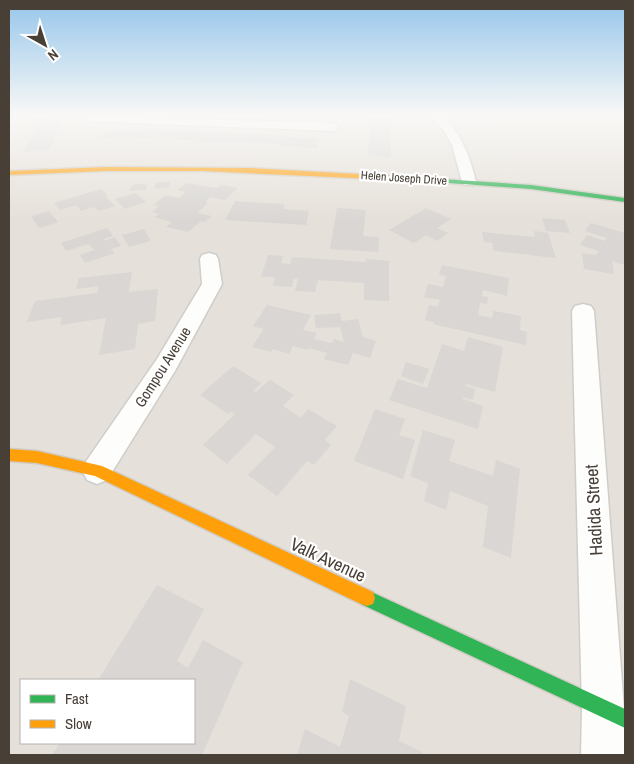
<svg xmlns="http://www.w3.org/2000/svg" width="634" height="764" font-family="'Archivo Narrow',sans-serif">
<rect width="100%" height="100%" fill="#f1efec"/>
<!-- residential -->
<path fill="#e5e0d9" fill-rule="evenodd" d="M9,114H625V755H9ZM21,680H194V743H21Z"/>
<!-- building -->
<path fill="#d9d6d3" d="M34,114H54L49,123H61L49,150L23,152L39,124L27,125Z
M371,114L390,115L391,157L368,155Z
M145,129L286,135L285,137L320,138L317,148L281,146L282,144L137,138L134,140L99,138L109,130L144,131Z
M170,181V187L155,189V183Z
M147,183L146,190L130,191L132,185Z
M187,183L217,188L221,185L238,188L225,200L210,197L205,202L208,203L197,213L212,216L205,222L201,221L188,232L166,227L172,222L154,217L159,214L152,212L159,206L153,205L166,195L179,198L186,192L177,190Z
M101,189L108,195L105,196L115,206L99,211L94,207L81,211L77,205L60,210L54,203Z
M136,193L146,202L125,209L115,199Z
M235,201L285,204L283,209L309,211L306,225L225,220Z
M337,208L366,210L363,236L379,237L378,252L330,249Z
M426,208L451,219L437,228L448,233L437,241L426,235L414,243L389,230Z
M49,211L58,222L39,228L31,216Z
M542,218L565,220L570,233L546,231Z
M591,223L625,233V265L612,261L614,274L584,269L582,253L596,255L599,251L580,245L587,235L605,241L607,238L585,231Z
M107,228L113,236L104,239L105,241L115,237L121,246L111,249L115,253L85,263L80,255L94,250L89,244L66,251L61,243Z
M144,229L151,241L129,247L122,235Z
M534,231L548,233L556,258L494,251L492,243L484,242L482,232L535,237Z
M268,255L283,256L281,263L290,264L292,257L366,262V259L389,261V301L364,300V283L318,280L315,292L295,291L298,279H294L292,287L273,286L275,277H261Z
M442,265L509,278L507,296L483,290L482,296L488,297L487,304L480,303L478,315L492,318L494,311L521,316L520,330L527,332L526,345L433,324L434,322L425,320L429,305L438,307L440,300L424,297L428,284L443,287L446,276L439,275Z
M132,272L129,292L158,289L155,321L138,324L135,349L99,355L106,318L60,325L62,317L27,322L35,301L97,293L99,286L76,289L79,278Z
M267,305L311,315L303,330L317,333L314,339L332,343L334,339L344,342L340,327L316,328L314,315L340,313L342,321L358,319L363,337L376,341L370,358L353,353L348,365L324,359L327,353L309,348L308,350L293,346L289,354L273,349L271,352L252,347L264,329L253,326Z
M468,337L503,347L495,392L466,384V386L475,389L473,400L463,397V399L483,406L478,429L389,400L398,379L427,388L442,344L464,351Z
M406,362L429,369L423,384L401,376Z
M233,366L261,383L253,391L256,392L270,380L294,395L283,406L301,418L308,409L337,426L325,440L331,445L314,465L307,461L277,496L248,475L275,447L256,434L227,464L203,445L235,414L231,412L228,414L200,395Z
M375,409L405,419L399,435L415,440L403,479L354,461Z
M423,430L455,440L449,461L493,476L496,460L520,469L511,558L483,547L488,506L450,491L446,510L424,501L428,483L410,476Z
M157,585L204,609L177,661L188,668L203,640L243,662L202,755H52L60,743H194V680H98Z
M350,679L406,706L399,741L422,752L421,755H297L305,729L340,747L349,716L342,712Z"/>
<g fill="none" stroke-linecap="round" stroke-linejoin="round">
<defs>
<path id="street" d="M430,114H441C461,133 470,156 476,182L474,185H464L462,182L452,145L444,131Z
M89,116L333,123L339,127L333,131L85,121L83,119Z
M209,253L216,255L218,259L222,284L175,371L107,480L97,484L87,480L82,470L87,460L157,359L202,284L200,259L202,255Z
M583,304L591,306L594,311L624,709L625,755H581L582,709L572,311L575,306Z"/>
<path id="fast" d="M396,176L531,185L625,198V202L531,189L394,179V177Z
M367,590L625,709V728L361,604L359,598L361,592Z"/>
<path id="slow" d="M106,167L251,168L396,176L399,178L396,180L202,171H106L9,175V171Z
M9,449L37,451L102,466L373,592L375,598L373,604L367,606L361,604L95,476L37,463L9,461Z"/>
</defs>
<!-- street casing -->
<use href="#street" stroke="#cfcdc9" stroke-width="3"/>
<!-- fast casing -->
<use href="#fast" stroke="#d1cbc3" stroke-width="3"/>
<!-- slow casing -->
<use href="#slow" stroke="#d1cbc3" stroke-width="3"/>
<!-- street -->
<use href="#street" fill="#fdfdfc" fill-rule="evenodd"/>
<!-- fast -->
<use href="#fast" fill="#30b455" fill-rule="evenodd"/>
<!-- slow -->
<use href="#slow" fill="#ff9f0a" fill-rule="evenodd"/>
</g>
<!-- sky -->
<linearGradient id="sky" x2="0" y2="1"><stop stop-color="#96c6eb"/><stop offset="0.52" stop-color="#f9f8f6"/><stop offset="1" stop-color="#f9f8f6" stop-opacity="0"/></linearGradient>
<rect width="634" height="221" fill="url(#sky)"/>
<g text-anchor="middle" stroke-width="4.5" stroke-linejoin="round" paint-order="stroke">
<!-- far-street labels -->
<g font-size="12" fill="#483f37" stroke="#fff">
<text transform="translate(404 178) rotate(4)" y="4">Helen Joseph Drive</text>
</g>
<!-- street labels -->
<g font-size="15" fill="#483f37" stroke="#fff">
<text transform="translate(163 367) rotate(-58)" y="5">Gompou Avenue</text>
</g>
<!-- near-street labels -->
<g font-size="18" fill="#483f37" stroke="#fff">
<text transform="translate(594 510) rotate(-93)" y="6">Hadida Street</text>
<text transform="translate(328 560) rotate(25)" y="6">Valk Avenue</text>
</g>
</g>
<!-- border -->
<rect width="634" height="764" fill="none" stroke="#483f37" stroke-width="20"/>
<!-- legend -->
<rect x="20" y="679" width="175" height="65" fill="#ffffff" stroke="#b6b2af"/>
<rect x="30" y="695" width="25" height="8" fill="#30b455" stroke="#b6b2af"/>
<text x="65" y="704" font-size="15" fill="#483f37">Fast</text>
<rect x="30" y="720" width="25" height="8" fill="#ff9f0a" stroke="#b6b2af"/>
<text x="65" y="729" font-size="15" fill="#483f37">Slow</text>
<!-- north arrow -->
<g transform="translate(45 45) rotate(141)" stroke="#ffffff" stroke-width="4" paint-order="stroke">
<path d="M0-4L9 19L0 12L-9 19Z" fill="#483f37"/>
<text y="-8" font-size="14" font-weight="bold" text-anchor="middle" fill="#483f37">N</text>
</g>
</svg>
